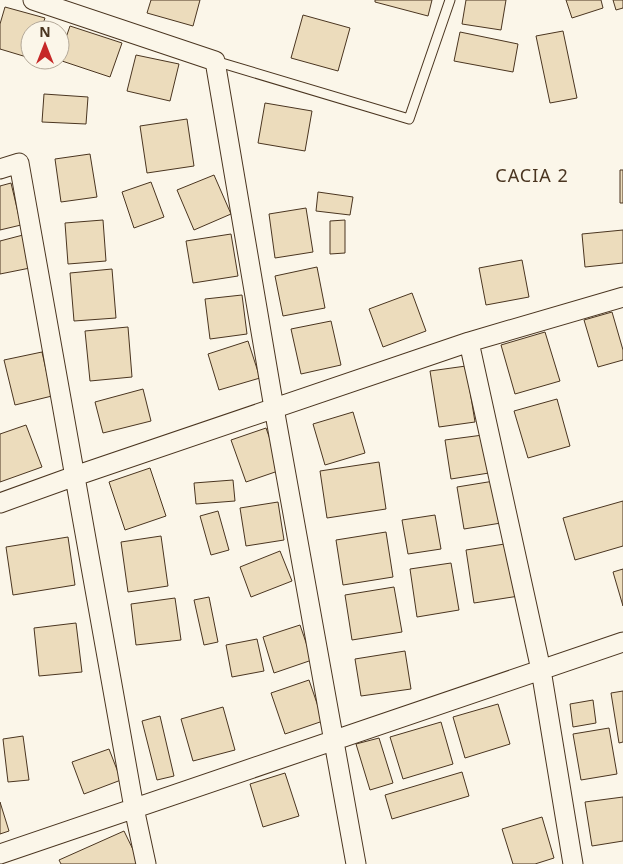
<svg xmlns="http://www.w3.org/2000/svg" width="623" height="864" font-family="'Noto Sans',sans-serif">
<rect width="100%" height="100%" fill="#fbf6e9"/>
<!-- building -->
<path fill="#ecdcbc" stroke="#4a3520" d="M151,0H200L193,26L147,13Z
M375,0H432L428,16L375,2Z
M466,0H506L501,30L462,24Z
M566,0H601L603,8L572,18Z
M613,0H623V8L616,10Z
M5,7L45,18L41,30H30V58L0,49V24Z
M303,15L350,28L338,71L291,58Z
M70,26L122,43L110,77L59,60H60V55Z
M563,31L577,98L550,103L536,36Z
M460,32L518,44L513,72L454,61Z
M136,55L179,64L170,101L127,91Z
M44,94L88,97L86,124L42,122Z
M265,103L312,111L305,151L258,143Z
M187,119L194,166L147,173L140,126Z
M90,154L97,197L61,202L55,159Z
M620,170H623V203H620Z
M214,175L231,214L194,230L177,190Z
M151,182L164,217L134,228L122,192Z
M11,183L21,225L0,230V186Z
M318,192L353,197L350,215L316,211Z
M306,208L313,252L275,258L269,214Z
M103,220L106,261L68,264L65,223Z
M345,220V253L330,254V221Z
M623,230V263L585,267L582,234Z
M231,234L238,276L193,283L186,241Z
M23,235L30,268L0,274V241Z
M522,260L529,297L486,305L479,268Z
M317,267L325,308L283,316L275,276Z
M112,269L116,318L74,321L70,273Z
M412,293L426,331L383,347L369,309Z
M242,295L247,334L210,339L205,299Z
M612,312L623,350V360L598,367L584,320Z
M331,321L341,365L301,374L291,329Z
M128,327L132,377L90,381L85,331Z
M545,332L560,381L515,394L501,345Z
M248,341L260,378L219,390L208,354Z
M42,352L52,396L15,405L4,360Z
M466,366L475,422L439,427L430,371Z
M143,389L151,421L103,433L95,402Z
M557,399L570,446L528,458L514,411Z
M353,412L365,453L325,465L313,424Z
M26,425L42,467L0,482V434Z
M266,428L281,470L246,482L231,440Z
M483,435L489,473L451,479L445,440Z
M379,462L386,509L327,518L320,471Z
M150,468L166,516L125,530L109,482Z
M233,480L235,501L196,504L194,483Z
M494,481L501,523L464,529L457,487Z
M623,501V546L575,560L563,518Z
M278,502L284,540L246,546L240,508Z
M218,511L229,550L211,555L200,516Z
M435,515L441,549L408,554L402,520Z
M386,532L393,577L343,585L336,540Z
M161,536L168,586L128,592L121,542Z
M68,537L75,585L13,595L6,547Z
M511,543L519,596L474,603L466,550Z
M280,551L292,581L251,597L240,567Z
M451,563L459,610L417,617L410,569Z
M623,569V606L613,572Z
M394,587L402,632L352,640L345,595Z
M209,597L218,642L204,645L194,600Z
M175,598L181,640L136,645L131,604Z
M76,623L82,672L39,676L34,628Z
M300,625L312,660L274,673L263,637Z
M257,639L264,671L232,677L226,645Z
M405,651L411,689L361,696L355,659Z
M309,680L323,721L285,734L271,693Z
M623,691V742L619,743L611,693Z
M593,700L596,723L573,727L570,704Z
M498,704L510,744L465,758L453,717Z
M223,707L235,750L193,761L181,719Z
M160,716L174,776L157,780L142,721Z
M441,722L453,764L403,779L390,737Z
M609,728L617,774L581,780L573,734Z
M23,736L29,780L8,782L3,739Z
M379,738L393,783L370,790L356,744Z
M109,749L121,780L84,794L72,762Z
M462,772L469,796L392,819L385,795Z
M285,773L299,816L263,827L250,784Z
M623,797V841L592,846L585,802Z
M0,802L9,831L0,834Z
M542,817L554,858L535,864H513L502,829Z
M124,831L140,864H61L59,860Z"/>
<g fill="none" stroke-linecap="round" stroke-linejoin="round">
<defs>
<path id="service" d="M215,61L409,119L450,0"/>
<path id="minor" d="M33,0L215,61L274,408L356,864
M0,169L19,163L134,808L146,864
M469,342L541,670L573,864
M0,503L75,476L469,342L623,297
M0,854L623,642"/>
</defs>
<!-- service casing -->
<use href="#service" stroke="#4a3520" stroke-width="11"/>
<!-- minor casing -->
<use href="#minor" stroke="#4a3520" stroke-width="21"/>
<!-- service -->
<use href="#service" stroke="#fbf6e9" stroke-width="9"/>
<!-- minor -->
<use href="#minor" stroke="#fbf6e9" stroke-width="19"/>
</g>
<g text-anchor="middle" stroke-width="4" stroke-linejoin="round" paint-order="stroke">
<!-- quarter labels -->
<g font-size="18" letter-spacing="1" fill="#4a3520" stroke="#fbf6e9">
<text x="532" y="182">CACIA 2</text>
</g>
</g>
<!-- north arrow -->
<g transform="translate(45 45)"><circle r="24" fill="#fbf6e9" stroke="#b4a999"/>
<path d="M0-4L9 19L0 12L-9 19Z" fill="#c62828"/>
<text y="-8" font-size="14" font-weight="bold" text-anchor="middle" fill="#4a3520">N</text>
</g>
</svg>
